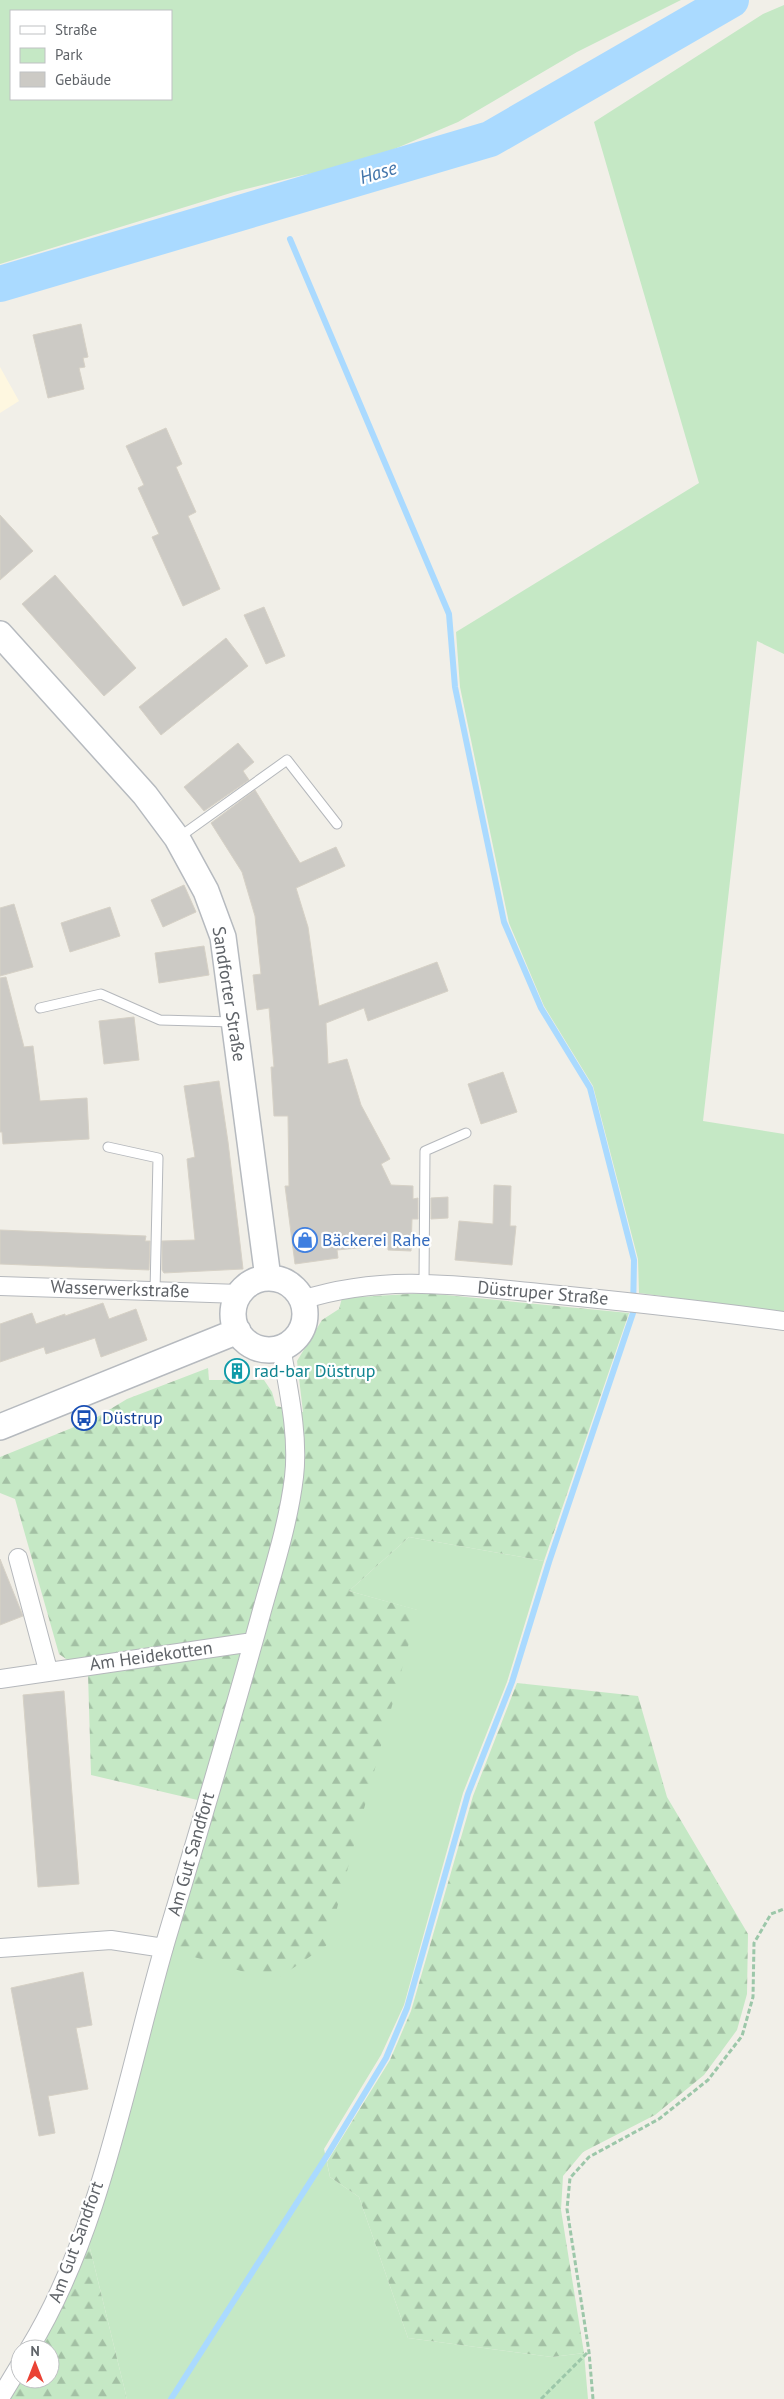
<svg xmlns="http://www.w3.org/2000/svg" width="784" height="2399" font-family="'PT Sans',sans-serif">
<defs>
<pattern id="forest-firs" width="22" height="20" patternUnits="userSpaceOnUse" patternTransform="scale(1.25)"><rect width="22" height="20" fill="#c5e8c5"/><path d="M5 1l3.5 6h-7zM16 11l3.5 6h-7z" fill="#a3c0a4"/></pattern>
</defs>
<rect width="100%" height="100%" fill="#f1efe8"/>
<!-- commercial -->
<path fill="#fef7e0" d="M0,367L19,401L0,413Z"/>
<!-- green -->
<path fill="#c5e8c5" fill-rule="evenodd" d="M0,0H681L577,52L458,122L352,167L303,175L234,192L0,264ZM11,11H171V99H11Z
M784,5V654L757,641L703,1121L784,1134V1312L639,1293L638,1259L593,1086L544,1006L509,923L460,687L456,632L699,483L594,122L763,14Z
M409,1537L544,1561L507,1682L463,1793L404,2005L381,2055L324,2149L330,2177L359,2197L408,2338L552,2357L584,2353L588,2399H127L85,2228L164,1948L417,1610L349,1591Z"/>
<!-- forest -->
<path fill="url(#forest-firs)" d="M425,1293L629,1313L544,1561L409,1537L349,1591L418,1610L327,1945L274,1981L164,1948L206,1802L91,1775L88,1674L59,1654L15,1499L0,1493V1457L94,1419L127,1399L208,1368L209,1380H264L272,1392L276,1406L303,1412L297,1361L322,1320L339,1309L342,1298Z
M517,1683L638,1696L667,1797L748,1934L747,1994L737,2030L704,2075L655,2115L583,2152L563,2176L561,2210L584,2353L552,2357L408,2338L359,2197L330,2177L327,2162L390,2060L411,2011L473,1796Z
M85,2228L127,2399H0L20,2379H50V2349H29Z"/>
<g fill="none" stroke-linecap="round" stroke-linejoin="round">
<!-- stream -->
<path stroke="#aadaff" stroke-width="6" d="M267,207L275,217
M171,2399L328,2154L386,2058L407,2008L468,1794L512,1682L549,1562L633,1313L634,1260L590,1088L541,1008L504,922L455,687L449,614L290,239"/>
<!-- river -->
<path stroke="#aadaff" stroke-width="36" d="M0,284L490,139L731,0"/>
</g>
<!-- building -->
<path fill="#cccac5" stroke="#d6d1c6" d="M81,324L88,357L83,358L85,367L79,368L84,389L48,398L33,335Z
M166,428L182,464L176,467L196,512L188,516L220,589L183,606L152,537L159,534L138,488L144,485L126,446Z
M0,515L33,551L0,580Z
M55,575L136,668L104,696L22,604Z
M264,607L285,656L266,664L244,615Z
M226,638L248,666L161,735L139,707Z
M238,743L254,762L243,771L249,780L204,811L184,787Z
M255,790L300,863L336,847L345,866L296,888L308,927L319,1006L437,962L448,991L368,1021L364,1008L326,1023L328,1064L347,1059L361,1105L390,1159L381,1164L391,1185L413,1186V1199L418,1198V1219H412L411,1251L388,1250V1245L337,1250L338,1258L295,1264L285,1186H289L288,1116H274L271,1067H274L269,1008L257,1010L253,975L261,974L255,916L242,872L211,823Z
M184,885L196,912L163,927L151,900Z
M14,904L33,967L0,976V908Z
M110,907L120,936L70,952L61,923Z
M204,946L209,975L159,983L155,953Z
M6,977L24,1047L33,1046L40,1101L87,1098L89,1139L3,1144L2,1132H0V978Z
M134,1017L139,1060L104,1064L99,1021Z
M503,1072L517,1112L481,1124L468,1084Z
M219,1081L228,1142L243,1269L164,1273L162,1270V1241L195,1240L187,1159L195,1157L184,1086Z
M494,1185L511,1186L510,1226H516L512,1265L455,1260L459,1221L493,1224Z
M448,1197V1218L431,1219V1198Z
M0,1230L146,1236L145,1241H150L149,1270L0,1264Z
M103,1303L109,1319L136,1309L147,1340L101,1357L95,1338L46,1354L44,1347L0,1362V1324L32,1313L36,1324L65,1314V1316Z
M0,1559L23,1616L0,1625Z
M64,1691L79,1884L38,1887L23,1695Z
M83,1972L92,2025L76,2028L88,2089L48,2096L55,2133L39,2136L11,1988Z"/>
<g fill="none" stroke-linecap="round" stroke-linejoin="round">
<defs>
<path id="lane" d="M178,838L287,760L337,824
M40,1008L101,994L160,1020L233,1022
M108,1147L158,1158L155,1291
M424,1282L425,1151L466,1133"/>
<path id="street" d="M0,1286L240,1294
M302,1300C383,1274 457,1285 539,1293C621,1301 702,1310 784,1321
M18,1558L48,1670
M0,1679L253,1642
M0,1948L111,1940L164,1948
M29,2349C103,2228 127,2072 167,1937C198,1833 229,1730 258,1625C271,1576 288,1527 294,1477C299,1435 288,1388 281,1347
M0,2398L20,2365"/>
<path id="secondary" d="M0,634L145,795L177,838L206,891L223,937L268,1278
M233 1314a36 36 0 1 1 72 0a36 36 0 1 1-72 0Z
M0,1427L238,1331"/>
</defs>
<!-- lane casing -->
<use href="#lane" stroke="#b5b8bc" stroke-width="11"/>
<!-- street casing -->
<use href="#street" stroke="#b5b8bc" stroke-width="20"/>
<!-- secondary casing -->
<use href="#secondary" stroke="#b6babf" stroke-width="28"/>
<!-- path -->
<path stroke="#9cc7a9" stroke-width="3" stroke-dasharray="5 2.5" stroke-linecap="butt" d="M541,2399L588,2352
M593,2399L589,2352L567,2209L570,2178L589,2157L659,2119L708,2080L742,2036L753,1997L754,1943L771,1914L784,1909"/>
<!-- lane -->
<use href="#lane" stroke="#fff" stroke-width="9"/>
<!-- street -->
<use href="#street" stroke="#fff" stroke-width="18"/>
<!-- secondary -->
<use href="#secondary" stroke="#fff" stroke-width="25"/>
</g>
<!-- icons -->
<defs>
<symbol id="shop-ring" viewBox="-11 -11 22 22"><circle r="9.5" fill="#fff" stroke="#3f7fe0" stroke-width="1.5"/><path d="M-5-2.5h2.3a2.7 3.5 0 0 1 5.4 0H5L5.5 6h-11ZM-1.5-2.5h3a1.5 2.3 0 0 0-3 0Z" fill="#3f7fe0"/></symbol>
<symbol id="building-ring" viewBox="-11 -11 22 22"><circle r="9.5" fill="#fff" stroke="#0f9aa8" stroke-width="1.5"/><path d="M-4-6H4V6H1V3H-1V6H-4ZM-2.5-4.3h1.7v1.8h-1.7ZM.8-4.3h1.7v1.8H.8ZM-2.5-1h1.7V.8h-1.7ZM.8-1h1.7V.8H.8Z" fill="#0f9aa8"/></symbol>
<symbol id="bus-ring" viewBox="-11 -11 22 22"><circle r="9.5" fill="#fff" stroke="#1a4fb4" stroke-width="1.5"/><path d="M-5-6H5V4H4V6H2V4H-2V6H-4V4H-5ZM-3.5-4V0h7V-4ZM-3.5 1.2v1.5H-2V1.2ZM2 1.2v1.5H3.5V1.2Z" fill="#1a4fb4"/></symbol>
</defs>
<g fill-rule="evenodd">
<use href="#shop-ring" x="291" y="1226" width="28" height="28"/>
<use href="#building-ring" x="223" y="1357" width="28" height="28"/>
<use href="#bus-ring" x="70" y="1404" width="28" height="28"/>
</g>
<g text-anchor="middle" stroke-width="4.5" stroke-linejoin="round" paint-order="stroke">
<!-- street labels -->
<g font-size="18" fill="#5f6368" stroke="#fff">
<text transform="translate(229 994) rotate(81)" y="6">Sandforter Straße</text>
<text transform="translate(120 1289) rotate(2)" y="6">Wasserwerkstraße</text>
<text transform="translate(543 1293) rotate(5)" y="6">Düstruper Straße</text>
<text transform="translate(151 1656) rotate(-8)" y="6">Am Heidekotten</text>
<text transform="translate(191 1854) rotate(-74)" y="6">Am Gut Sandfort</text>
<text transform="translate(76 2242) rotate(-70)" y="6">Am Gut Sandfort</text>
</g>
<!-- shop labels -->
<g font-size="18" fill="#366cbe" stroke="#fff" text-anchor="start">
<text x="322" y="1246">Bäckerei Rahe</text>
</g>
<!-- culture labels -->
<g font-size="18" fill="#0d838f" stroke="#fff" text-anchor="start">
<text x="254" y="1377">rad-bar Düstrup</text>
</g>
<!-- transit labels -->
<g font-size="18" fill="#164399" stroke="#fff" text-anchor="start">
<text x="102" y="1424">Düstrup</text>
</g>
<!-- water labels -->
<g font-size="19" font-style="italic" fill="#4174aa" stroke="#fff">
<text transform="translate(378 172) rotate(-17)" y="7">Hase</text>
</g>
</g>
<!-- legend -->
<rect x="10" y="10" width="162" height="90" fill="#ffffff" stroke="#bfc1c3"/>
<rect x="20" y="26" width="25" height="8" fill="#ffffff" stroke="#bfc1c3"/>
<text x="55" y="35" font-size="15" fill="#5f6368">Straße</text>
<rect x="20" y="48" width="25" height="15" fill="#c5e8c5" stroke="#bfc1c3"/>
<text x="55" y="60" font-size="15" fill="#5f6368">Park</text>
<rect x="20" y="72" width="25" height="15" fill="#cccac5" stroke="#bfc1c3"/>
<text x="55" y="85" font-size="15" fill="#5f6368">Gebäude</text>
<!-- north arrow -->
<g transform="translate(35 2364)"><circle r="24" fill="#ffffff" stroke="#bfc1c3"/>
<path d="M0-4L9 19L0 12L-9 19Z" fill="#ea4335"/>
<text y="-8" font-size="14" font-weight="bold" text-anchor="middle" fill="#5f6368">N</text>
</g>
</svg>
